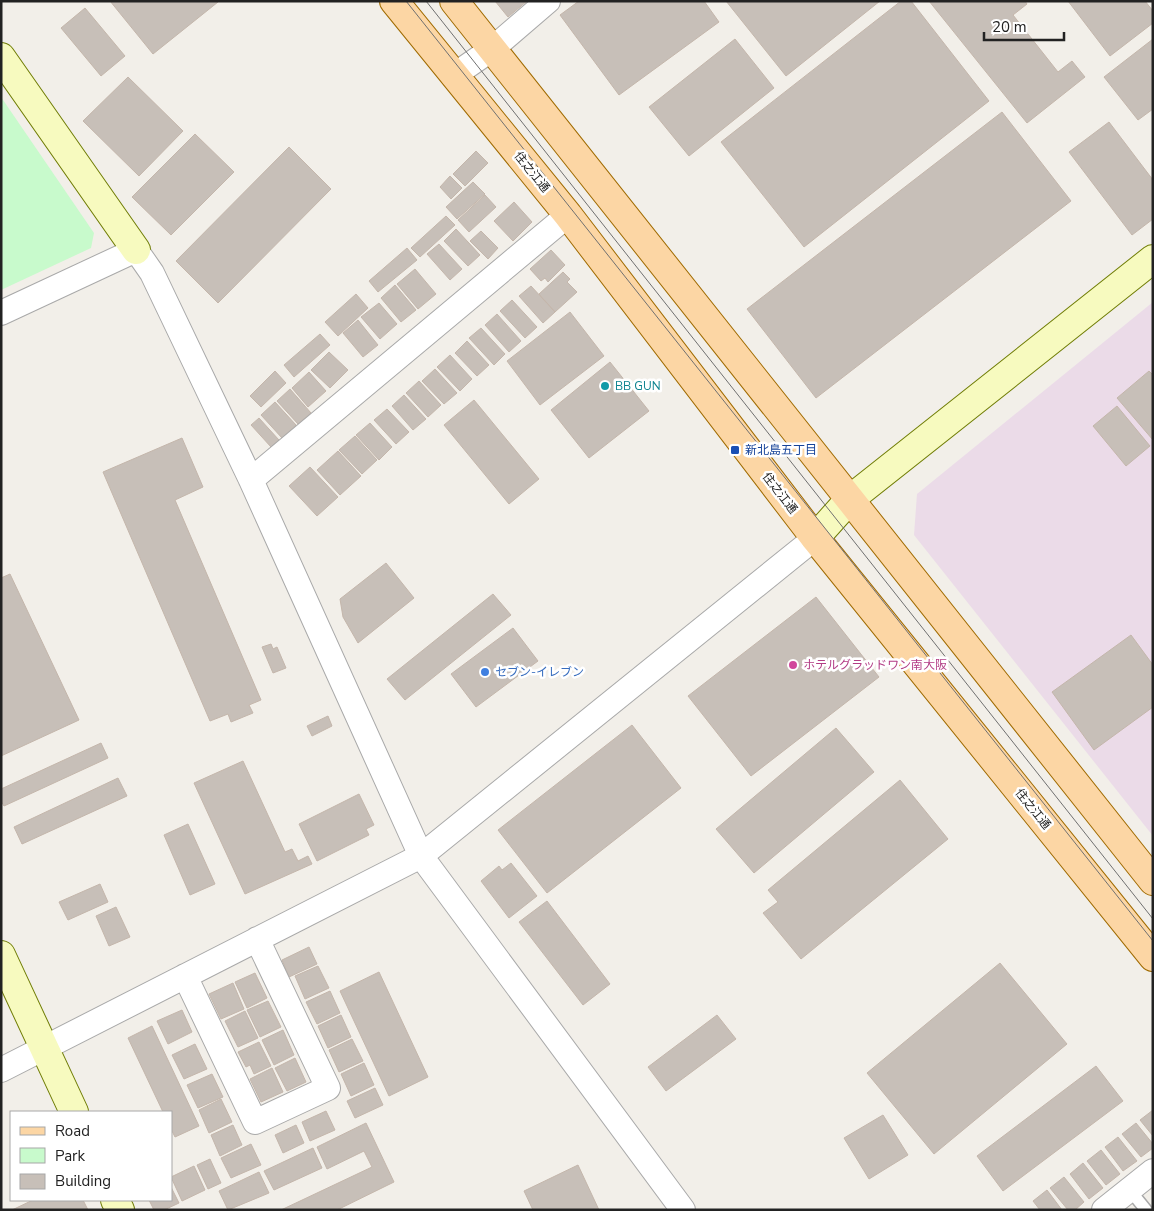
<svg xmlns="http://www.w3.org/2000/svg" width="1154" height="1211" font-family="'Nunito Sans','Noto Sans JP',sans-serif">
<rect width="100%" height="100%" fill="#f2efe9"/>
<!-- industrial -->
<path fill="#ebdbe8" d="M1153,302V836L914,535L917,494Z"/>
<!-- park -->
<path fill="#c8facc" d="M1,97L94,233L91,248L1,290Z"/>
<!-- building -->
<path fill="#c7bfb8" stroke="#c4b6ab" d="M110,1H218V2L153,54Z
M495,1H527L508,17Z
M579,1H704L719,22L619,95L560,15Z
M726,1H880L786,76Z
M901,1H911L989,101L804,247L721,142Z
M929,1H1025L1027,4L1013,15L1058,72L1072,61L1085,77L1027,123Z
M1068,1H1145L1153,11V23L1110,56Z
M85,8L125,56L101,76L61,28Z
M735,39L774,88L689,156L649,107Z
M1153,39V109L1138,120L1104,77Z
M128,77L183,131L139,176L83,121Z
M1002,112L1071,201L816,398L747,309Z
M1109,122L1153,180V219L1132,235L1069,152Z
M195,134L234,172L171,235L132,197Z
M289,147L331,189L218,303L176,261Z
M476,151L488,163L465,186L453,174Z
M450,176L462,188L451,199L440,187Z
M473,182L485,194L457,219L446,207Z
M485,195L496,207L469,232L458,220Z
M514,202L532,222L513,241L494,221Z
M446,216L455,225L420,257L411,248Z
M456,229L480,255L468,266L444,241Z
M481,231L498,248L488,259L470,241Z
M439,244L462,269L450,280L427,254Z
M407,248L417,260L378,292L369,281Z
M551,250L565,265L548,282L545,278L541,281L530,269Z
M415,269L436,294L418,309L397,284Z
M563,272L570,279L567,282L577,292L555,312L539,294Z
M395,285L416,310L401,322L381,298Z
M531,286L555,312L543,323L519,296Z
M356,294L368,308L338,336L325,322Z
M512,300L537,327L525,338L500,311Z
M379,303L397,324L380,339L361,317Z
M570,312L604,356L540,405L507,361Z
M497,314L521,341L509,352L485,325Z
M358,320L378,345L363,357L343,333Z
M481,328L505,354L494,365L469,338Z
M320,334L330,345L294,377L284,365Z
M467,341L489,365L477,376L455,353Z
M329,352L348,370L330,388L311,370Z
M450,355L472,379L460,391L437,367Z
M610,362L649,411L589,458L551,410Z
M435,369L457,393L444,404L422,381Z
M275,371L286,383L261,407L250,396Z
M1149,371L1153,375V440L1117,398Z
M309,372L326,391L308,407L292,388Z
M419,381L441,405L428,417L406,393Z
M290,389L311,413L298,424L277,401Z
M404,395L426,419L413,430L392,406Z
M474,400L539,479L509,504L444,425Z
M275,402L296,425L282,438L261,415Z
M1117,406L1150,446L1126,466L1093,426Z
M387,409L409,432L396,444L374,420Z
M259,418L279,440L271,447L251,425Z
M370,423L392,447L379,460L356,435Z
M355,436L377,460L362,474L339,450Z
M182,438L203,487L175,500L261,700L249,705L253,713L231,722L228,714L210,721L103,472Z
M338,451L361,476L340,495L317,470Z
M310,467L338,497L317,516L289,486Z
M386,563L414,598L358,643L343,617L340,599Z
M10,574L79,720L1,756V578Z
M493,594L511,615L405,700L387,679Z
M816,597L879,677L751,776L688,696Z
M513,628L538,661L476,707L451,674Z
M1131,635L1153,665V707L1094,750L1052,692Z
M271,644L273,649L277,647L286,668L273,673L262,647Z
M328,716L332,726L312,736L307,726Z
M632,725L681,788L547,893L498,830Z
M836,728L874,772L754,873L716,829Z
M101,743L108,758L4,806L1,801V789Z
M243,761L285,852L292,849L298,861L308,856L312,864L245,894L194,783Z
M118,778L127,796L22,844L14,827Z
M900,780L948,839L801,959L763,913L778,902L768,890Z
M359,794L374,825L366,829L369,835L317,861L299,824Z
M188,824L215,884L190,895L164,835Z
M511,863L537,896L509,918L481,881L499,866L502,870Z
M100,884L108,902L68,920L59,902Z
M547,901L610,984L583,1005L519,922Z
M116,907L130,937L109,946L96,916Z
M309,947L317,964L289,977L282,960Z
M1000,963L1067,1044L934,1154L867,1073Z
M318,966L329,988L305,999L295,976Z
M379,972L428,1077L389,1096L340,991Z
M255,973L267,998L247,1008L235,982Z
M233,983L244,1009L221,1019L209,994Z
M330,991L340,1013L317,1024L306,1002Z
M268,1001L281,1027L260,1037L247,1010Z
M182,1010L192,1032L168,1044L157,1021Z
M245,1011L258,1038L238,1047L225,1021Z
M341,1015L351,1037L328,1048L318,1026Z
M717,1015L736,1039L666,1091L648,1067Z
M152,1026L199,1126L175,1137L171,1129V1112H163L128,1038Z
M283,1030L294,1055L274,1065L262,1040Z
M352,1039L363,1061L339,1072L329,1050Z
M259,1042L271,1066L254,1074L250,1065L246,1067L238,1052Z
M195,1044L207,1069L184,1079L172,1055Z
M295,1058L306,1082L287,1091L275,1068Z
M364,1063L374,1085L351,1096L341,1074Z
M1096,1066L1123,1101L1003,1191L977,1156Z
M272,1068L283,1092L261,1102L250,1079Z
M212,1074L223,1097L198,1108L187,1085Z
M375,1088L383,1105L355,1118L347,1101Z
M221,1099L232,1122L209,1133L199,1110Z
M1153,1110V1136L1140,1120Z
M326,1111L335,1130L310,1141L302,1122Z
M883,1115L908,1155L869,1179L844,1138Z
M366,1123L394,1182L337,1210H281L372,1167L364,1151L327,1169L317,1147Z
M1136,1123L1153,1144V1148L1141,1157L1122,1134Z
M233,1125L242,1145L220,1156L211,1135Z
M296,1125L304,1143L283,1153L275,1135Z
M1118,1137L1137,1161L1123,1171L1105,1147Z
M251,1144L261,1165L231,1178L221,1158Z
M313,1148L322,1168L274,1190L264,1171Z
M1101,1150L1120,1174L1106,1185L1087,1161Z
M210,1159L221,1183L208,1189L197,1165Z
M1083,1163L1103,1188L1089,1199L1070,1174Z
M578,1165L599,1210H533L524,1191Z
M194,1166L205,1190L182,1201L171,1177Z
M259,1172L269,1193L228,1210L219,1191Z
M1064,1177L1084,1202L1075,1210H1068L1050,1188Z
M171,1187L179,1203L164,1210H154L149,1200H171Z
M1047,1190L1062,1210H1040L1033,1201Z
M33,1200H83L88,1210H12Z"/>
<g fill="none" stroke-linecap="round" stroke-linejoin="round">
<defs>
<path id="lane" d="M1129,1189L1146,1210"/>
<path id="street" d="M453,76L492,49L548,1
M1,313L136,250L152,273L251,480L421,856L683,1210
M251,480L568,215
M185,976L255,1122L328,1088L257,939
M1,1070L421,856L815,538
M1104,1210L1153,1171"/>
<path id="secondary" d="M1,57L136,250
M815,538L849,500L1153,259
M1,955L74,1112
M115,1200L120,1210"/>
<path id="primary" d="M394,1L568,215L815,538L1153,957
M454,1L1153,881"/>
</defs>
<!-- lane casing -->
<use href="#lane" stroke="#a9a9a9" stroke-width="14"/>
<!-- street casing -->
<use href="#street" stroke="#a9a9a9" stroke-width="26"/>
<!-- secondary casing -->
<use href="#secondary" stroke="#707d05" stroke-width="30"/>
<!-- primary casing -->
<use href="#primary" stroke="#a06b00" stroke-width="30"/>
<!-- lane -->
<use href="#lane" stroke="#fff" stroke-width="11"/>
<!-- street -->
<use href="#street" stroke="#fff" stroke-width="24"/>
<!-- secondary -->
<use href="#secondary" stroke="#f7fabf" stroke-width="28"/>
<!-- primary -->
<use href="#primary" stroke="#fcd6a4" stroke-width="28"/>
<!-- tram -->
<path stroke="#707070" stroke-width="1" d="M406,1L1153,941
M426,1L1153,919"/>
</g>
<!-- markers -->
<circle fill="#0f9aa8" stroke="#fff" stroke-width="2" cx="605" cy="386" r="5"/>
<rect fill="#1a4fb4" stroke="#fff" stroke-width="2" x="730" y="445" width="10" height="10" rx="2.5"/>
<circle fill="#d1479c" stroke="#fff" stroke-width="2" cx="793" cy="665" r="5"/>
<circle fill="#3f7fe0" stroke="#fff" stroke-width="2" cx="485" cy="672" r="5"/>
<g text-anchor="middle" stroke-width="5" stroke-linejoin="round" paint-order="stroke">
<!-- street labels -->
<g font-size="12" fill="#222" stroke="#fff">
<text transform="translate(532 172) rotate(51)" y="4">住之江通</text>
<text transform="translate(780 493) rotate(52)" y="4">住之江通</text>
<text transform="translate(1033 809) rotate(51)" y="4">住之江通</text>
</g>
<!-- culture labels -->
<g font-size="12" fill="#0d838f" stroke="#fff" text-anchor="start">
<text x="615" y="390">BB GUN</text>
</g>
<!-- transit labels -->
<g font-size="12" fill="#164399" stroke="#fff" text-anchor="start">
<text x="745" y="454">新北島五丁目</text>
</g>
<!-- hotel labels -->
<g font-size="12" fill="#b23c85" stroke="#fff" text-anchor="start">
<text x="803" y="669">ホテルグラッドワン南大阪</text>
</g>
<!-- shop labels -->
<g font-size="12" fill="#366cbe" stroke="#fff" text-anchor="start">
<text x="495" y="676">セブン-イレブン</text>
</g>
</g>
<!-- border -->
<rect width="1154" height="1211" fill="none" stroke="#222222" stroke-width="5"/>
<!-- legend -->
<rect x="10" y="1111" width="162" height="90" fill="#ffffff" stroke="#a7a7a7"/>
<rect x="20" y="1127" width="25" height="8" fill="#fcd6a4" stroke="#a7a7a7"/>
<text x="55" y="1136" font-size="15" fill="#222222">Road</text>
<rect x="20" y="1148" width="25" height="15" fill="#c8facc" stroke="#a7a7a7"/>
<text x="55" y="1161" font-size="15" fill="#222222">Park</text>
<rect x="20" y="1174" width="25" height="15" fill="#c7bfb8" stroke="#a7a7a7"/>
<text x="55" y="1186" font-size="15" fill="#222222">Building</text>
<!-- scale -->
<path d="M984 32v8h80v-8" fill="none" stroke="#222222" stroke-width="2.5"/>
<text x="992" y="32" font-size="15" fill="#222222" stroke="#ffffff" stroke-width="4" paint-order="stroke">20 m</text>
</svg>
